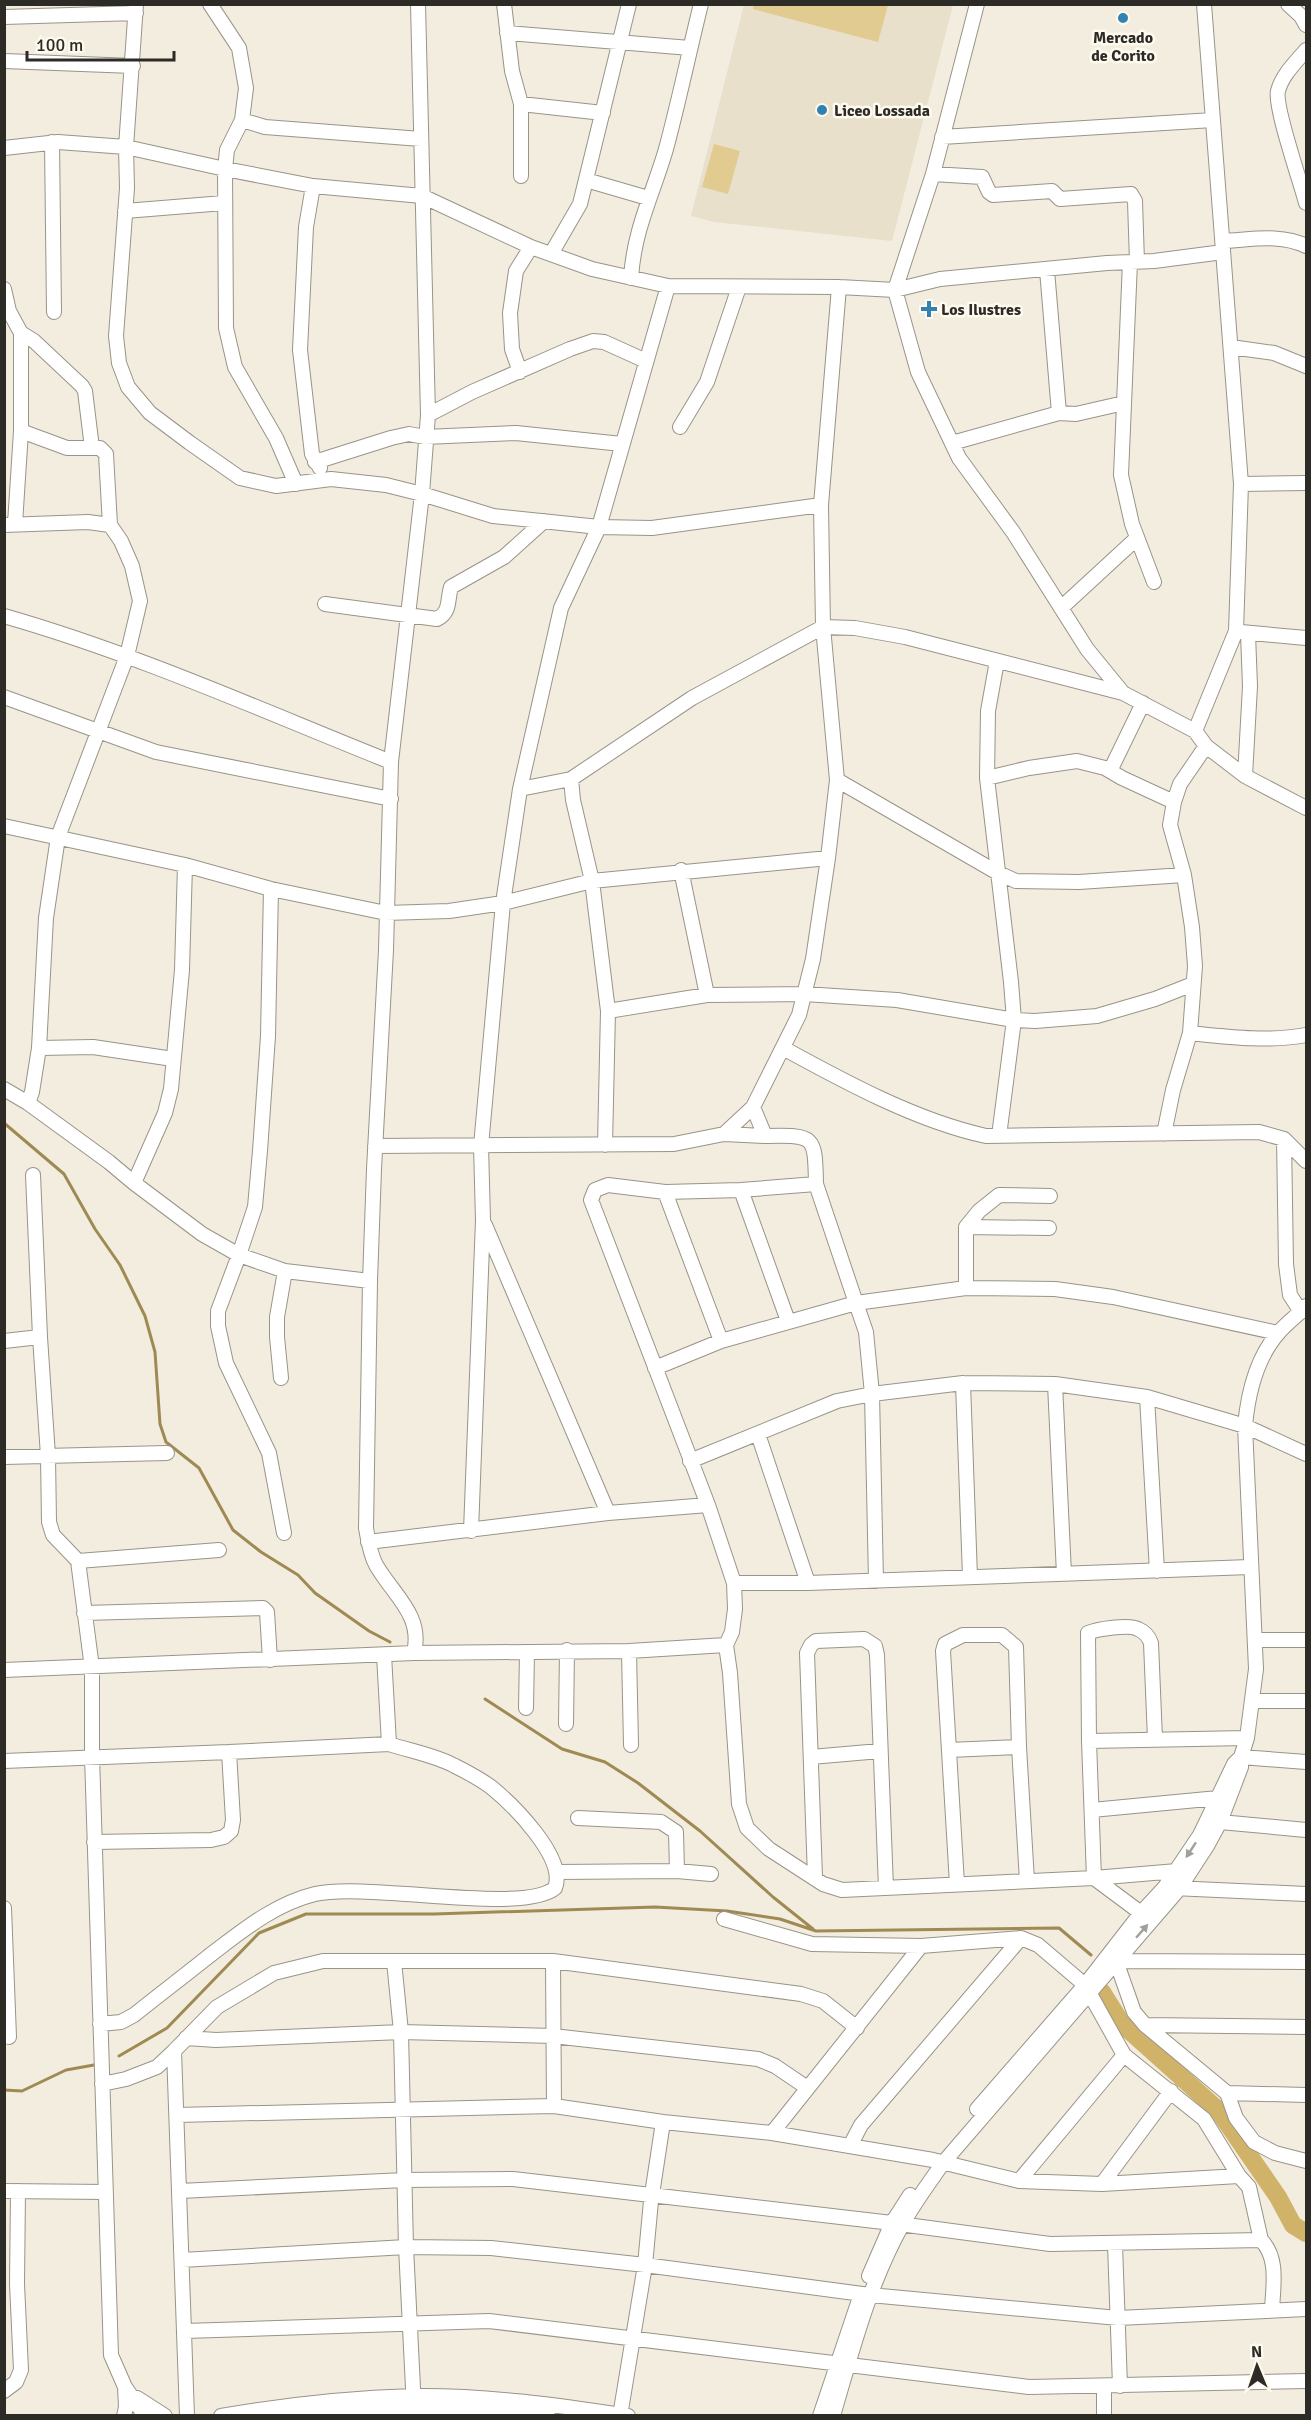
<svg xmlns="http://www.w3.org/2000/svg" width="1311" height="2420" font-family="Signika,sans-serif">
<rect width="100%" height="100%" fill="#f2eddf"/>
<!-- built -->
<path fill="#e8e0cb" d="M744,5H953L892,241L714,222L691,216Z"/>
<!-- green -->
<path fill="#e2cb91" d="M754,4H888V5L878,42L753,9Z
M714,144L740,151L728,194L702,187Z"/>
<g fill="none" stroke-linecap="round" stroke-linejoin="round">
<!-- stream -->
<path stroke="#9f8a54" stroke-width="3" d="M4,1123L64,1174L95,1229L120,1265L145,1316L155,1352L160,1424L166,1442L199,1468L233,1530L261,1552L298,1575L315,1593L369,1631L390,1642
M485,1699L562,1749L605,1762L638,1783L700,1831L773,1897L813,1929
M119,2056L167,2028L259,1933L306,1914H434L655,1907L727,1911L780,1919L816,1931L1059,1928L1091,1955
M4,2090L22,2091L66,2070L94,2065"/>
<!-- river -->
<path stroke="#d0b368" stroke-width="18" d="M1102,1992L1122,2024L1218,2110L1278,2197L1293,2225L1306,2233"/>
<defs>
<path id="minor" d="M136,4L126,147L127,188L116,336L119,363L128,387L150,413L190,443L240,478L276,486L331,479L386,485L422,494L493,516L599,527L652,528L821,505
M210,4L239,48L246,88L242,120L227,150L225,169L226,328L235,367L276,438L296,484
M504,4L512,71L521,104V176
M977,4L933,174L895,290L918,372L959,458L1013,532L1087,649L1123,693
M1288,4L1301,16L1306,25
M4,17L136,13
M507,33L690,48
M1306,50C1296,62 1282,75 1278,91C1274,106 1301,183 1306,203
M4,61L133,66
M521,104L603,113
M242,120L265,127L421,139
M942,137L1213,120
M52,142L54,312
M4,148L58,142L126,147L225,169L313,186L422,196L531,247L592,269L668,286L839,287L895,290L940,279L1107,263L1154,261L1223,252
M933,174L982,177L989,192L993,195L1052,191L1060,199L1131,194L1135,201L1137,262
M586,180L648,198
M313,186L306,227L300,350L312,454L320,468
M125,211L224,203
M1222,241C1250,240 1280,233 1306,246
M551,254L580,204L629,4
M1130,262L1121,475L1132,524L1154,582
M1047,270L1059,413
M631,278C634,229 653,194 666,149C679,101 689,52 701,4
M4,289L9,311L21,333L34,341L82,386L85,391L92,448
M1231,347L1274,353L1306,366
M520,372L512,349L510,313L516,271L531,247
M428,415L472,392L570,349L593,341L604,342L646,361
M680,427L707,382L739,287
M21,431L67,448H100L106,454L110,525L121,541L132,566L140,601L127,656L58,837L46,918L39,1048L32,1092L28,1103L109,1162L134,1183
M952,443L1059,413L1076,414L1124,403
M315,462L391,438L409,434L425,437L516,433L622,444
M1241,484L1306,483
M15,524L21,431V333
M4,525L88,522L110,525
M325,604L437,619C451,612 447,600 451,587L504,557L544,521
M1061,608L1137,538
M4,616C137,654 263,711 391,762
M1241,632L1306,638
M997,661L988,711L987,778L1011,982L1014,1020L999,1136
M4,697L156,752L391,799
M1195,731L1236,631L1241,484L1204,4
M1110,771L1143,703
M1245,776L1250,686L1248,634
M987,778L1029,768L1077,761L1105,768L1122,778L1174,802
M571,779L573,800L592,881L608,1011L605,1145
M837,780L998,873L1016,881L1079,882L1184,875
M520,789L571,779L692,698L823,627L855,628L905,637L1123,693L1195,731L1206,746L1245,776L1306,808
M4,826L185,865L271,889L386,913L449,911L503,903L592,881L828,858
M185,865L182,970L171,1089L165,1113L134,1183L202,1234L239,1255L218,1311V1326L226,1363L269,1453L284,1533
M681,870L707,995
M271,889L268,1036L260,1151L255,1207L239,1255L285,1271L370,1281
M608,1011L707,995L804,994L897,1000L1014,1020L1035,1021L1097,1016L1155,999L1193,984
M1190,1033C1229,1037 1268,1042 1306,1035
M39,1048L93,1047L173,1059
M783,1048C845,1082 917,1121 986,1136L1259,1132L1284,1139L1306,1161
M4,1089L28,1103
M724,1134L753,1107L799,1015L813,959L828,858L837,780L823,627L821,505L839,287
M1164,1134L1173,1090L1190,1033L1195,966L1192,927L1184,875L1170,825L1174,802L1180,784L1206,746
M765,1136C815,1135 815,1135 816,1184L741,1190L788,1321
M1284,1139L1286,1264L1290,1295L1301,1312
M375,1146L674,1144L724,1134L765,1136L753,1107
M816,1184L856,1303L966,1288L1055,1289L1113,1297L1278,1333
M741,1190L665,1192L608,1185L595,1190L591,1200L708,1505L734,1583L735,1609L732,1632L726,1645L730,1673L739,1804L747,1828L769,1849L823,1884L842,1890L1094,1878L1177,1871L1188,1873
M665,1192L721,1341L856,1303L866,1332L872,1394L963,1383L970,1577
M485,1225L608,1513
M966,1227L1049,1228
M966,1288V1227L979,1211L999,1195L1050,1196
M40,1337L48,1456L49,1522L53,1535L78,1561L92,1668V1756L111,2355L125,2387L145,2416
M4,1341L40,1337L33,1175
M655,1368L721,1341
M281,1378L277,1337V1317L285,1271
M963,1383L1055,1384L1064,1574
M1055,1384L1147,1397L1157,1571
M1147,1397L1245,1426L1306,1454
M758,1434L808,1583
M4,1457L167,1453
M690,1461L837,1401L872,1394L876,1581
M471,1531L483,1220L481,1146L503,903L520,789L561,608L599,527L668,286
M368,1542L608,1513L708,1505
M78,1561L219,1550
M734,1583H808L1250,1567
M84,1613L263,1608L267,1612L270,1660
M1255,1640H1306
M629,1651L631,1745
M414,1653C423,1615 394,1596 376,1565C370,1554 368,1540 366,1528L370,1281L374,1169L386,950L391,762L422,494L428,415L418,4
M4,1670L414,1653L629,1651L726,1645
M1252,1701H1306
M526,1708L527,1652
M566,1724L567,1650
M1089,1741L1247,1738
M949,1750L1019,1747
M811,1757L880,1751
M4,1761L229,1752
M1092,1810L1218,1798L1224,1801
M578,1818L661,1822L676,1832L677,1871
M1220,1822L1306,1830
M94,1842L211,1840L224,1837L231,1831L233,1820L229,1752L389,1744L384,1655
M557,1872L677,1871L711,1874
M815,1877L807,1653L811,1645L816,1641L864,1639L875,1646L877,1655L886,1888
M1094,1878L1089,1741L1088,1633C1097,1629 1129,1624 1138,1629C1145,1632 1149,1637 1151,1643L1155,1739
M1094,1878L1141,1913
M957,1884L943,1651L945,1644L963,1635H1002L1016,1647L1019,1747L1027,1881
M1173,1888L1306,1894
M4,1908L9,2037
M724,1919L812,1944L921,1946L1021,1938L1038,1945L1085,1985L1124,2055L1204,2119L1239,2176L1249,2187L1261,2240
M1110,1957L1116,1961L1134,2012L1145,2025L1227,2093L1236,2118L1254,2142L1275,2153L1306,2161
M394,1961L401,2032L406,2247L414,2408
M553,1961L554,2106
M1116,1961L1306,1962
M100,2024L121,2022L134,2015C159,1995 184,1976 209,1956C242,1931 274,1904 315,1894C369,1882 523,1915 555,1888C567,1858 512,1804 491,1787C480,1779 467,1772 455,1766C435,1755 410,1751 389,1744
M1145,2025L1306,2027
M186,2038L216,2040L401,2032L553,2036L758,2059L775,2066L806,2087
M102,2084L126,2079L157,2067L174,2051
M1227,2093L1306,2095
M977,2109L1085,1985L1141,1913L1165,1887L1200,1835L1234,1764L1241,1757L1306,1762
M177,2115L554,2106L663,2122L772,2133L933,2160L1019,2181L1102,2184L1239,2176
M772,2133L921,1946
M850,2146L861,2125L1021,1938
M1019,2181L1124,2055
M1102,2184L1171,2091
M4,2191L106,2192
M180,2191L404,2180L513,2179L892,2223L1050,2244L1261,2240C1279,2258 1273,2286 1272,2310
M1115,2244L1120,2386
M182,2260L406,2247L491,2248L645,2265L870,2295L1118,2318L1306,2309
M869,2276L892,2223L910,2195
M185,2331L489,2321L1029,2387L1306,2381
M1104,2386V2416
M4,2391L16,2382L21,2370L17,2284L18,2191
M137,2398L165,2416
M124,2416L126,2407L125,2387
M187,2416L174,2051L217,2007L274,1973L323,1961H553L801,1994L823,2001L857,2028
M221,2416C284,2405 348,2398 413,2396C485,2395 557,2405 628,2416
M286,2416L414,2408L521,2412L548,2416
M620,2416L645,2265L651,2201L663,2122
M820,2416L859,2300
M833,2416C852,2351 869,2284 902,2225C914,2203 929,2183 943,2163L1179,1889L1207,1846L1220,1822L1241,1767V1757L1247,1738L1256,1669L1245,1426C1248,1393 1257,1356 1280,1331C1288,1322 1298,1315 1306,1306"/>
</defs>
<!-- minor casing -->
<use href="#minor" stroke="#999488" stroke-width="16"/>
<!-- minor -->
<use href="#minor" stroke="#fff" stroke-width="14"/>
</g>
<!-- one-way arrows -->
<defs><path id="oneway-solid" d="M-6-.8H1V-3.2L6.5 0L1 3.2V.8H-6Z" transform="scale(1.5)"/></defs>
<g fill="#a0a09d">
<use href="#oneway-solid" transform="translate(1191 1850) rotate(123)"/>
<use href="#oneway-solid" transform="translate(1142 1931) rotate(-49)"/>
</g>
<!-- markers -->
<g fill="#3182b3" stroke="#fefaef" stroke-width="2">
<circle cx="1123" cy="18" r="6"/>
<circle cx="822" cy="110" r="6"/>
<path d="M926 300h6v6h6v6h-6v6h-6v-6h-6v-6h6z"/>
</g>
<g text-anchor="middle" stroke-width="5" stroke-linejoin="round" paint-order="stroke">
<!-- poi labels -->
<g font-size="16" font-weight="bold" fill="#2d2b26" stroke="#fefaef" text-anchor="start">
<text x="1123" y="43" text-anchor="middle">Mercado<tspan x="1123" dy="18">de Corito</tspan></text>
<text x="834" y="116">Liceo Lossada</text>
<text x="941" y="315">Los Ilustres</text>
</g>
</g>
<!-- border -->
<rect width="1311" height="2420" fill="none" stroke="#2d2b26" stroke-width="12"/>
<!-- north arrow -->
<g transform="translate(1257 2366) rotate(358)" stroke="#fefaef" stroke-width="4.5" paint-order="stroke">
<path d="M0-4.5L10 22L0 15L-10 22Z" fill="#2d2b26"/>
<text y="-9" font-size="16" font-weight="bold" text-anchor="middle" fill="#2d2b26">N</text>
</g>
<!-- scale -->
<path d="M27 51v9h147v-9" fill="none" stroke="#2d2b26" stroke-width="3"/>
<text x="36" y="51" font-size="18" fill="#2d2b26" stroke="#fefaef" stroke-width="4.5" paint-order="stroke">100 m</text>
</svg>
